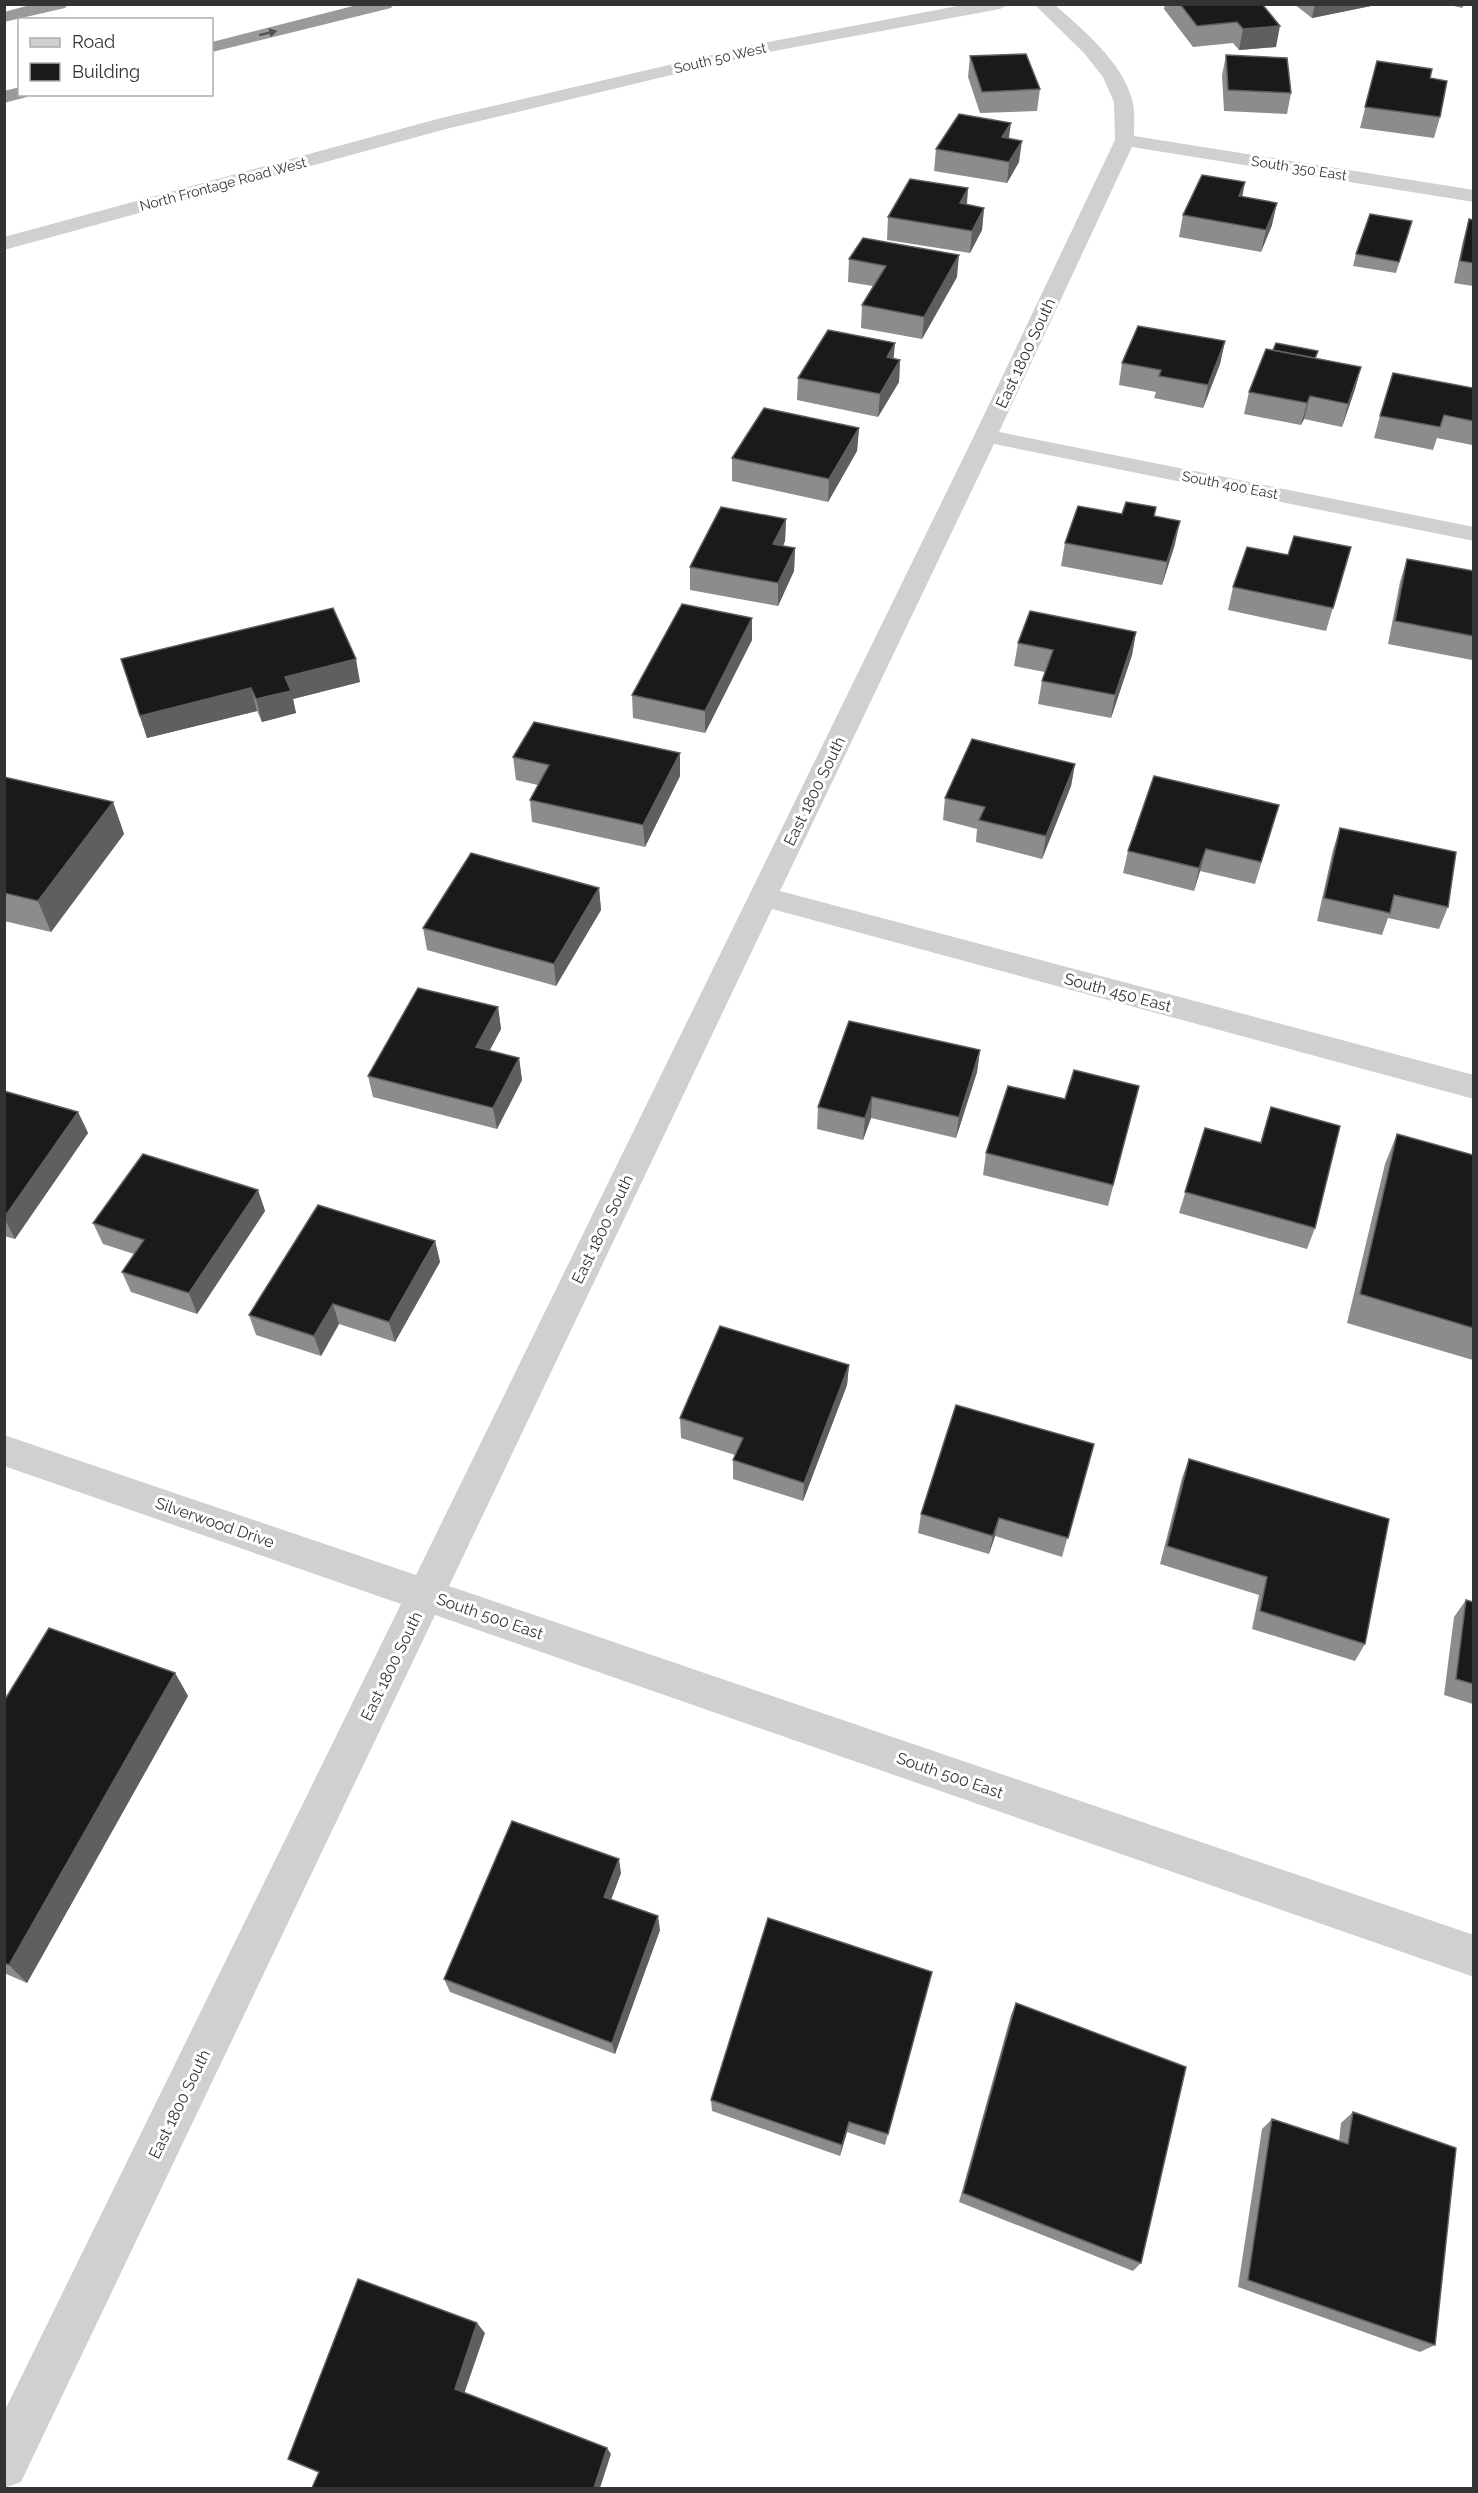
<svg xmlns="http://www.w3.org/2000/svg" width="1478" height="2493" font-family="Raleway,sans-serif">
<rect width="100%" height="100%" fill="#fff"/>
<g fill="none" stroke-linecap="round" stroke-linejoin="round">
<!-- minor -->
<path fill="#d0d0d0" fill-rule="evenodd" d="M968,4H1009L1000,9L763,53L446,129L4,250V237L441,118L763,43Z
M1034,4H1054C1083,30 1124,63 1133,103C1135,113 1134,125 1134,136L1474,190V202L1132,147L999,432L1474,527V541L994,444L780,891L1474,1075V1099L772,909L449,1586L1474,1935V1977L435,1615L21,2482L4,2488V2412L401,1604L4,1466V1435L416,1575L974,436L1115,140L1114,102L1103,77L1084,53Z"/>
<!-- highway -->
<path fill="#9a9a9a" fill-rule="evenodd" d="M34,4H68L65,8L4,22V12Z
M361,4H394L391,8L212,52V42Z
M20,87V94H28L27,97L4,103V91Z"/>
</g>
<!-- wall -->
<path fill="#8c8c8c" d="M1165,4H1262L1276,47L1239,50L1233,43L1193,47L1164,9Z
M1294,4H1371V6L1312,18Z
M1446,4H1465L1462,8Z
M1226,55L1291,93L1287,114L1224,111L1222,76Z
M970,56L1040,89L1037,111L980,113L968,77Z
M1377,61L1430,78L1440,117L1434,138L1360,128Z
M1009,138L1019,162L1007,183L934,171L936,149Z
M968,188L967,205L984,208L982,230L970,253L887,240L888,217Z
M1242,197L1272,225L1261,252L1179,237L1183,215Z
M1469,219L1473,220V286L1454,283L1463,241Z
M1409,232L1396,273L1353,266L1356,254Z
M849,259L957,277L922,339L861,328L862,305L873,286L848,282Z
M1225,341L1220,364L1203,408L1154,398L1156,392L1119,385L1122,363Z
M1273,350L1318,351L1316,358L1361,367L1355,389L1342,427L1304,419L1301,425L1244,414L1249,392Z
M894,359L900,360L899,382L878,417L797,400L798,378Z
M1473,388V439L1472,445L1437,438L1433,450L1374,438L1380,416Z
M859,428L857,451L828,502L732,481V458Z
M1122,514L1154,516L1175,544L1162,585L1061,566L1065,543Z
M786,519L785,541L783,546L795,548L794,571L778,606L690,590V567Z
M1351,547L1326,631L1228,610L1233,587L1288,555Z
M1407,559L1473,571V655L1472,660L1388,644L1400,582Z
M752,618V640L705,733L633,718L632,695Z
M1136,632L1132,655L1111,718L1038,704L1042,681L1045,672L1014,666L1018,643Z
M121,659L360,682L293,699L296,713L262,722L257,711L147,738Z
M680,753V776L645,847L532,822L530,800L538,785L516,780L513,757Z
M1075,764L1071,786L1042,859L976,842L977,829L943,820L945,798Z
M4,777L113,802L124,834L51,932L4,921Z
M1279,805L1255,884L1200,871L1194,891L1123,873L1128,851Z
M1340,828L1448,907L1439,929L1388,918L1382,935L1317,921L1333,850Z
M599,888L601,910L556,986L427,950L423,928Z
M498,1007L501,1029L489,1051L519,1058L522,1080L497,1129L373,1097L368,1076Z
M980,1050L977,1072L956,1138L871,1118L863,1140L817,1129L818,1107Z
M1139,1086L1108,1206L983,1175L986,1153L1065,1099Z
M4,1091L78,1112L88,1133L15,1239L4,1236Z
M1271,1107L1315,1228L1307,1249L1179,1213L1205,1128L1260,1143Z
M1397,1134L1473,1155V1360L1347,1323L1385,1164Z
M258,1190L265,1211L197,1314L131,1292L122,1272L134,1254L103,1244L93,1223Z
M435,1241L440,1262L395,1342L339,1324L321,1356L256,1335L249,1315Z
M849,1365L847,1385L803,1501L733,1479V1460L735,1455L681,1438L680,1418Z
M1094,1444L1062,1557L995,1536L989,1554L918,1533L921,1514Z
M1189,1459L1365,1644L1355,1661L1252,1629L1259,1595L1160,1564L1182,1478Z
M1466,1600L1473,1602V1704L1444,1695L1454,1617Z
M175,1673L188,1696L27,1983L4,1973V1701Z
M621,1873L611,1899L660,1930L615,2054L450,1992L444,1979Z
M932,1972L885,2145L847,2132L840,2156L712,2111L711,2100Z
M1016,2003L1141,2263L1133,2271L959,2202L1011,2015Z
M1353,2112L1435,2345L1420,2352L1238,2287L1262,2129L1272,2119L1339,2141L1341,2123Z"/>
<!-- shaded-wall -->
<path fill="#5f5f5f" d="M1315,4H1371V6L1312,18Z
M1280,26L1276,47L1239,50L1243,29Z
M1011,123L1008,144L1002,137Z
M1022,141L1019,162L1007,183L1009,162Z
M1245,182L1241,204L1239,196Z
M968,188L966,210L960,203Z
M1277,203L1272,225L1261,252L1266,230Z
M984,208L982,230L970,253L972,231Z
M959,255L957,277L922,339L924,317Z
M1225,341L1220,364L1203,408L1208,385Z
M895,343L893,365L887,357Z
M900,360L899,382L878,417L880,394Z
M1361,367L1355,389L1342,427L1348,404Z
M1310,396L1304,419L1301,425L1307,403Z
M859,428L857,451L828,502L829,479Z
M786,519L785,541L773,567V544Z
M1180,521L1175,544L1162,585L1167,562Z
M795,548L794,571L778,606V583Z
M752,618V640L705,733V711Z
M1136,632L1132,655L1111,718L1115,695Z
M356,659L360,682L293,699L296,713L262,722L256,699L285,677Z
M251,688L257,711L147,738L140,716Z
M680,753V776L645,847L643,825Z
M1075,764L1071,786L1042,859L1046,836Z
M113,802L124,834L51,932L38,901Z
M1206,849L1200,871L1194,891L1199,868Z
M599,888L601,910L556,986L554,964Z
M498,1007L501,1029L480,1069L476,1047Z
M980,1050L977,1072L956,1138L959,1117Z
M519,1058L522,1080L497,1129L493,1108Z
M872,1097L871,1118L863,1140L865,1118Z
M78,1112L88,1133L15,1239L4,1218Z
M258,1190L265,1211L197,1314L189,1293Z
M435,1241L440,1262L395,1342L389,1322Z
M333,1304L339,1324L321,1356L314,1336Z
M849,1365L847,1385L803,1501L804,1483Z
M999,1518L995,1536L989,1554L993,1536Z
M175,1673L188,1696L27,1983L9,1965Z
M619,1859L621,1873L607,1911L604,1897Z
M658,1916L660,1930L615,2054L612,2043Z
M849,2122L847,2132L840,2156L842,2145Z
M477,2323L485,2333L463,2397L455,2389Z
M607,2448L611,2454L600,2488H594Z"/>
<!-- building -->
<path fill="#1a1a1a" stroke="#5f5f5f" stroke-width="1.5" d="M1180,4H1262L1280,26L1243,29L1237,22L1197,26Z
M1026,54L1040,89L982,92L970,56Z
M1226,55L1287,58L1291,93L1228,90Z
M1377,61L1432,69L1430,78L1447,81L1440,117L1365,107Z
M959,114L1011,123L1002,137L1022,141L1009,162L936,149Z
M1202,175L1245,182L1239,196L1277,203L1266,230L1183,215Z
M910,179L968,188L960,203L984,208L972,231L888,217Z
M1370,214L1412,221L1399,262L1356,254Z
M1469,219L1473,220V263L1460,261Z
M863,238L959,255L924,317L862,305L886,266L849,259Z
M1138,326L1225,341L1208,385L1159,376L1161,370L1122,363Z
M828,330L895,343L887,357L900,360L880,394L798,378Z
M1276,343L1318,351L1315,358L1273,350Z
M1266,349L1361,367L1348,404L1310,396L1307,403L1249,392Z
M1393,373L1473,388V421L1444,415L1440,427L1380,416Z
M764,408L859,428L829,479L732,458Z
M1126,502L1156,507L1154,516L1180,521L1167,562L1065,543L1078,506L1122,514Z
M721,507L786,519L773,544L795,548L778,583L690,567Z
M1294,536L1351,547L1333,608L1233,587L1247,547L1288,555Z
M1407,559L1473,571V636L1395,621Z
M682,604L752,618L705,711L632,695Z
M333,608L356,659L285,677L291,691L256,699L251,688L140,716L121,659Z
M1030,611L1136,632L1115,695L1042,681L1053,650L1018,643Z
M534,722L680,753L643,825L530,800L549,765L513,757Z
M972,739L1075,764L1046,836L979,820L985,807L945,798Z
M1154,776L1279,805L1261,862L1206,849L1199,868L1128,851Z
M4,777L113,802L38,901L4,893Z
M1340,828L1456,852L1448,907L1394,895L1390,913L1324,898Z
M471,853L599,888L554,964L423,928Z
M418,988L498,1007L476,1047L519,1058L493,1108L368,1076Z
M849,1021L980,1050L959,1117L872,1097L865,1118L818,1107Z
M1074,1070L1139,1086L1113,1185L986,1153L1008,1086L1065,1099Z
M4,1091L78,1112L4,1218Z
M1271,1107L1340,1126L1315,1228L1185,1192L1205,1128L1261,1143Z
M1397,1134L1473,1155V1328L1360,1294Z
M143,1154L258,1190L189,1293L122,1272L144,1240L93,1223Z
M318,1205L435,1241L389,1322L333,1304L314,1336L249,1315Z
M720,1326L849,1365L804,1483L733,1460L743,1438L680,1418Z
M956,1405L1094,1444L1068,1538L999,1518L993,1536L921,1514Z
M1189,1459L1389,1519L1365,1644L1260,1611L1267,1577L1167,1546Z
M1466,1600L1473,1602V1684L1456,1679Z
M49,1628L175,1673L9,1965L4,1963V1701Z
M512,1821L619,1859L604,1897L658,1916L612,2043L444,1979Z
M768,1918L932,1972L888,2134L849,2122L842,2145L711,2100Z
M1016,2003L1186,2067L1141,2263L963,2193Z
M1353,2112L1456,2148L1435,2345L1248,2280L1272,2119L1348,2144Z
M358,2279L477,2323L455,2389L607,2448L594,2488H312L319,2472L288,2459Z"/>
<!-- one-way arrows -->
<defs><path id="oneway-solid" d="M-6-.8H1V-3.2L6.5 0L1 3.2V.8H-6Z" transform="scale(1.5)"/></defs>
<use fill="#525252" href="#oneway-solid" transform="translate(268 33) rotate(-14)"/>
<g text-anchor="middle" stroke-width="6" stroke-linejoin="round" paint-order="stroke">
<!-- far-street labels -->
<g font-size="14" fill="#333" stroke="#fff">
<text transform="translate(720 58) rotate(-13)" y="5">South 50 West</text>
<text transform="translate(1299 168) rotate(9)" y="5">South 350 East</text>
<text transform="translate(223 184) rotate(-15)" y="5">North Frontage Road West</text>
<text transform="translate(1230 485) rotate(11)" y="5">South 400 East</text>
</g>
<!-- street labels -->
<g font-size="16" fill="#333" stroke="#fff">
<text transform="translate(1025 353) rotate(-65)" y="6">East 1800 South</text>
<text transform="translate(814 791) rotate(-64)" y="6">East 1800 South</text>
<text transform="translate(1118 992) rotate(15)" y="6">South 450 East</text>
<text transform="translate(602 1229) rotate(-64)" y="6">East 1800 South</text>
<text transform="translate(215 1522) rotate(19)" y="6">Silverwood Drive</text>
<text transform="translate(490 1616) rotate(19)" y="6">South 500 East</text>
<text transform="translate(391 1666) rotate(-64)" y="6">East 1800 South</text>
<text transform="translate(950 1775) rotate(19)" y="6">South 500 East</text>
<text transform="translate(179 2104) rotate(-64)" y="6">East 1800 South</text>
</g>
</g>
<!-- border -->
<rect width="1478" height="2493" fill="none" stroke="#333333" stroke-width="12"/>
<!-- legend -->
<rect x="18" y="18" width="195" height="78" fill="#ffffff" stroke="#adadad" stroke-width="1.5"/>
<rect x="30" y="38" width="30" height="9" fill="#d0d0d0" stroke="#adadad" stroke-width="1.5"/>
<text x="72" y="48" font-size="18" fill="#333333">Road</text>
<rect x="30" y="63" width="30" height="18" fill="#1a1a1a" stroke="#adadad" stroke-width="1.5"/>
<text x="72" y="78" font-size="18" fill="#333333">Building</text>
</svg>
